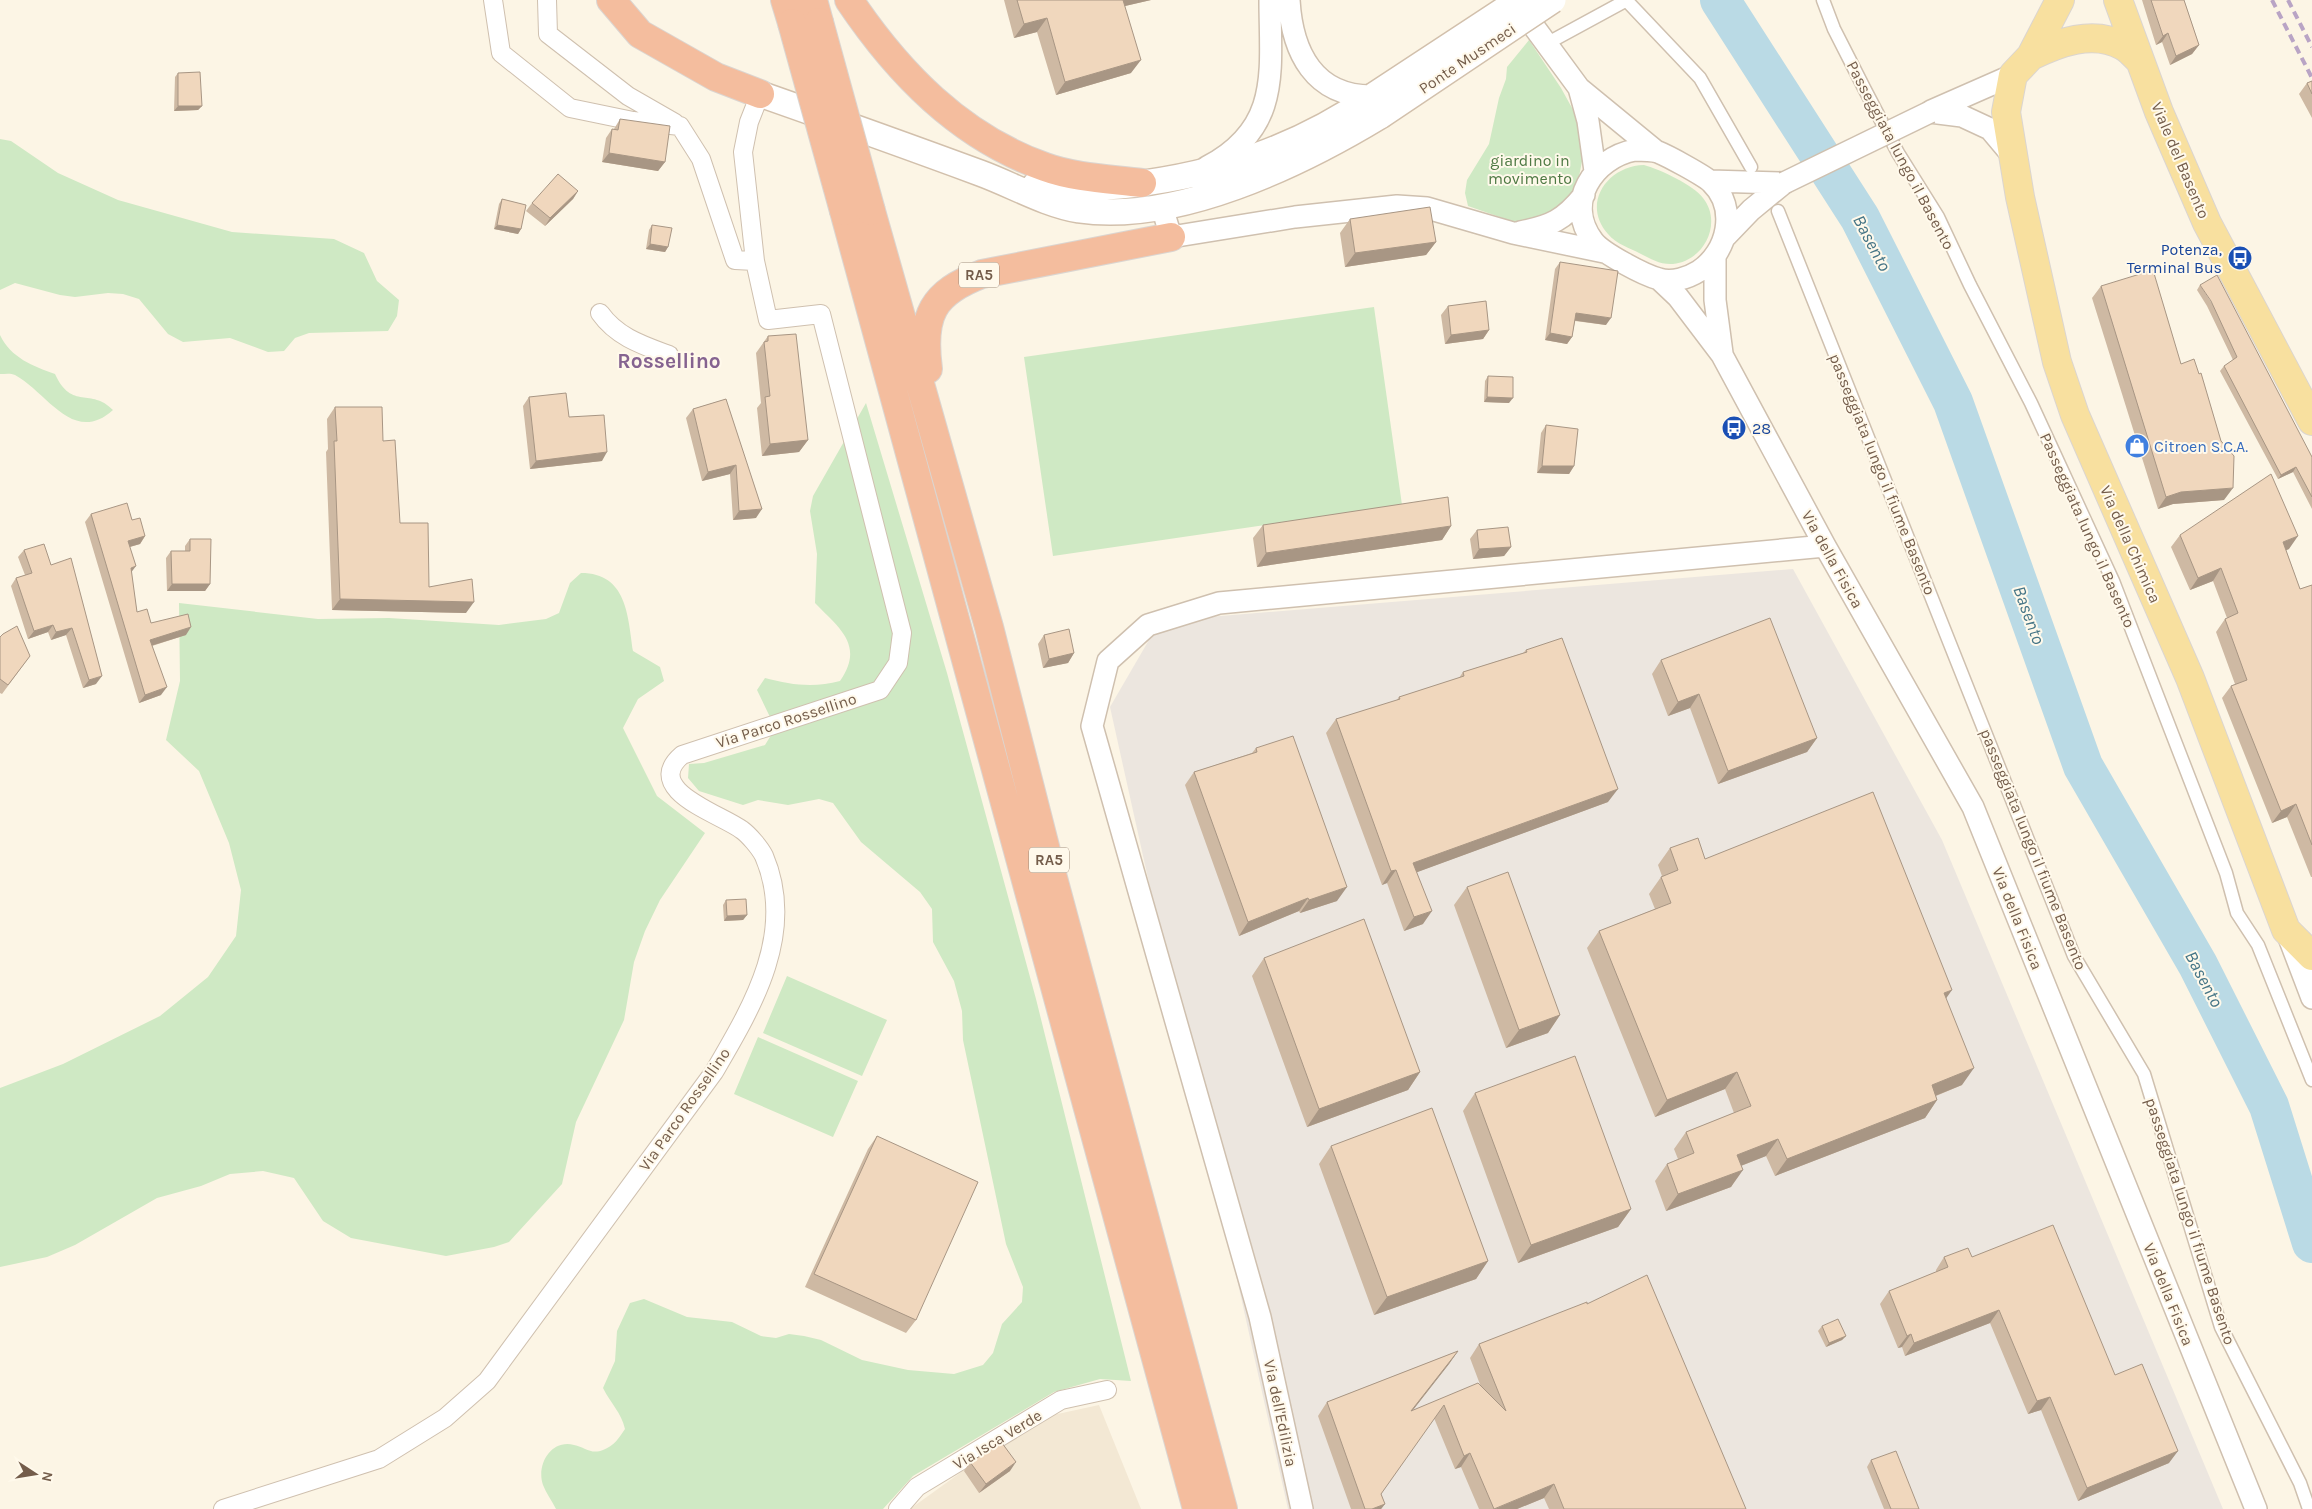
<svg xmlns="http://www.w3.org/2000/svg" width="2312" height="1509" font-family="Karla,sans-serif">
<rect width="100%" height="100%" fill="#fcf5e5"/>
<!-- residential -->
<path fill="#f3e8d4" d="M1099,1405L1141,1509H910L1010,1437L1053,1415Z"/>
<!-- industrial -->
<path fill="#ece6df" d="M1793,569L1942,840L2223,1509H1288L1110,707L1160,621Z"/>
<!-- green -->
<path fill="#cfe9c4" d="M1529,40L1561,88L1577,117L1583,156L1578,182L1574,192L1559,210L1526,223L1514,222L1468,206L1465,193L1467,180L1489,144L1499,98L1506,79L1507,67Z
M0,139L11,141L58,173L118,200L232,232L334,239L364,253L377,281L399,300L397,316L388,331L309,333L295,338L284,351L268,352L230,338L183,342L168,334L139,299L123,294L108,293L75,297L60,295L15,283L0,290Z
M1644,165C1659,169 1694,185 1703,198C1723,223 1704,261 1673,264C1661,265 1651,259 1641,254C1630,248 1616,244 1608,234C1581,204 1607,166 1644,165Z
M1374,307L1402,505L1053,556L1024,357Z
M0,335C11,358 33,366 55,374C72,411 91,387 113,410C73,446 47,392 15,375C11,373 5,374 0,374Z
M866,403L947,673L1036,999L1131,1381L1100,1379L1054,1392L913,1476L883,1509H556C552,1501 546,1493 543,1485C536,1465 551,1439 574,1445C585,1447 591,1455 603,1450C614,1446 619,1438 625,1429C621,1412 611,1404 603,1388L615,1361L617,1331L630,1303L644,1299L687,1317L732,1322L761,1336L776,1338L789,1334L804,1336L821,1340L862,1360L908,1370L954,1374L983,1365L993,1353L1002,1324L1022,1302L1023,1287L1006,1244L963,1040L962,1011L954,981L933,942L932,909L920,892L861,842L833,803L819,799L788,805L758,800L743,805L699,791L688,778L689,764L704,763L765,745L773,732L770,717L757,690L765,678C791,685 814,688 840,681C865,645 839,628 815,603L817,554L810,511L813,496Z
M581,573C627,573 628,616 633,651L660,667L664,681L638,699L623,728L657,796L705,833L660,900L645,931L634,962L624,1020L576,1122L562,1184L509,1242L494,1247L446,1256L351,1238L323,1221L294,1178L263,1171L230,1174L201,1186L157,1198L75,1245L47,1257L0,1267V1088L63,1064L160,1016L208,977L236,936L241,890L229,843L199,771L166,740L180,681L179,603L318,619L389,618L499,625L546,619L559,613L570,583Z
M787,976L887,1020L862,1076L763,1033Z
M758,1037L858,1081L833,1137L734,1094Z"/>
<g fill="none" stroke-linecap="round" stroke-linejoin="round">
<!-- river -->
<path stroke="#badae5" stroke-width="40" d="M1720,0L1860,218L1953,402L2083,766L2198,965L2269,1106L2312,1243"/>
<defs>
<path id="pedestrian" d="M1823,0L1834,29L1864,88L1898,153L1938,217L1970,285L2031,403L2113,581L2226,873L2237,913L2258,945L2312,1080
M1628,2L1700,78L1751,167
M1546,44L1627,0
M1778,211L2074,956L2144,1074L2221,1327L2300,1483L2309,1509"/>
<path id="minor" d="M493,0L501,53L570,108L633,121L680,126L701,159L735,260L755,261
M547,0L548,34L628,96L675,123
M600,313C617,337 642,345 669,355
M223,1509L379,1459L445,1418L487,1381L714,1072C752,1007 797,933 764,856C760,848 749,835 742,830C721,814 641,790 682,755L880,690L898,663L902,633L821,314L768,320L755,261L743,152L749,122L760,94
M898,1509L917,1487L1061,1400L1107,1390"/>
<path id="tertiary" d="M1289,0C1292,52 1314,97 1373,96
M1518,5L1579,88L1657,152
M1579,88L1588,121L1595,171
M1931,111L2013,75
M1930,112L1962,116L1990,129L2011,154
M1635,150C1643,150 1651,150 1658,152C1668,156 1703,175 1711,182C1738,208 1728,252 1699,271C1688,278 1672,283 1659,279C1644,275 1602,253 1593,241C1564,203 1593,158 1635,150Z
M1207,167C1282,128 1270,70 1270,0
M1710,181L1784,183
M1162,207L1171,237L1295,217L1397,206L1427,208L1513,233L1604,252
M1520,232C1551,226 1564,220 1584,195
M1726,236L1751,210L1784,183
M1715,257V300L1722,353
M1659,279L1678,297L1722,355L1825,546L1973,807L2256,1509
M2288,935L2312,998
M1302,1509L1260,1317L1092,726L1108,661L1148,625L1219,603L1825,546"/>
<path id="secondary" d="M760,94C834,120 907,146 980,173C1013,185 1044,204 1079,210C1177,224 1299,165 1380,116
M1035,185C1067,191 1097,188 1129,185C1220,174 1297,148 1373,96"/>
<path id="primary" d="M2060,0L2031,56L2013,75L2006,112L2020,197L2057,362L2075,415L2190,678L2286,930L2312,956
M2118,0L2159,112L2207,223L2312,421
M2031,56C2058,43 2093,29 2123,46C2129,49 2135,56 2140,61"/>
<path id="motorway" d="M611,0L640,34L716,77L760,94
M785,0L792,23
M813,0L819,22
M849,0C898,73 960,137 1045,167C1075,178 1110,179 1142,183
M844,211L1197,1509
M871,211L989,627L1053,878L1223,1509
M928,369C921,315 932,293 982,274L1171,237"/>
</defs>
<!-- pedestrian casing -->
<use href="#pedestrian" stroke="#cfc0af" stroke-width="15"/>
<!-- minor casing -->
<use href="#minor" stroke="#cfc0af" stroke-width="20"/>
<!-- tertiary casing -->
<use href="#tertiary" stroke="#cfc0af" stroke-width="24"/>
<!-- secondary casing -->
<use href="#secondary" stroke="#d2c0ac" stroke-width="28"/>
<!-- primary casing -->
<use href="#primary" stroke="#dbd5d0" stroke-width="30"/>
<!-- motorway casing -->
<use href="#motorway" stroke="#dbd5d0" stroke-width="30"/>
<!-- pedestrian -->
<use href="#pedestrian" stroke="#fff" stroke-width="12"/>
<!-- minor -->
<use href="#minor" stroke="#fff" stroke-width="18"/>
<!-- tertiary -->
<use href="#tertiary" stroke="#fff" stroke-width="21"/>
<!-- secondary -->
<use href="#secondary" stroke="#fff" stroke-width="25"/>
<!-- primary -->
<use href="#primary" stroke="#f8e09f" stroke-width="28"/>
<!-- motorway -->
<use href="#motorway" stroke="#f4bd9e" stroke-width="28"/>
<!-- rail -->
<path stroke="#b9a4c5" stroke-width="4" stroke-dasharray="8 5" stroke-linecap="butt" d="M2272,0L2312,78
M2288,0L2312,47"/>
<defs>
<path id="tertiary-bridge" d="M1784,183L1930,112"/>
<path id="secondary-bridge" d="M1373,96L1519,0
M1380,116L1553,0"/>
<path id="motorway-bridge" d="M819,22L871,211
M792,23L844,211"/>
</defs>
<!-- tertiary-bridge casing -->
<use href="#tertiary-bridge" stroke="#cfc0af" stroke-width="24" stroke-linecap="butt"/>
<!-- secondary-bridge casing -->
<use href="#secondary-bridge" stroke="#d2c0ac" stroke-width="28" stroke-linecap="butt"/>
<!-- motorway-bridge casing -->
<use href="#motorway-bridge" stroke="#dbd5d0" stroke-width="30" stroke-linecap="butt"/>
<!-- tertiary-bridge -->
<use href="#tertiary-bridge" stroke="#fff" stroke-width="21"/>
<!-- secondary-bridge -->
<use href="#secondary-bridge" stroke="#fff" stroke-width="25"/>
<!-- motorway-bridge -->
<use href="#motorway-bridge" stroke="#f4bd9e" stroke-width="28"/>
</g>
<!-- wall -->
<path fill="#ceb9a3" d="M1004,0H1151L1125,6L1131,73L1056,95L1037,32L1014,38Z
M2142,0H2184L2199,45L2192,54L2170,65L2162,42L2156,45Z
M178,73L202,106L198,110L174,111L175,77Z
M2312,81V118L2299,94L2307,83Z
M620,119L665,162L658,171L602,162L606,138L612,129H614Z
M578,191L573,199L545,226L526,211L532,203Z
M502,199L521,229L518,234L494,229L499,204Z
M1350,219L1436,242L1426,255L1345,267L1340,233Z
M652,225L668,247L665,252L646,249L649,230Z
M1560,262L1606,325L1575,321L1572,337L1567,344L1545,340L1555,269Z
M2200,285L2312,457V509L2293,472L2278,479L2220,371L2224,366L2233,360L2207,306L2197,290Z
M2101,286L2181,364L2224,500L2173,504L2158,509L2092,298Z
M1448,306L1489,330L1483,339L1445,344L1441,315Z
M768,336L808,440L799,452L762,456L757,408L761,403L756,353Z
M1488,376L1509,403L1484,402L1485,381Z
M529,397L569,417L602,461L530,469L523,406Z
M726,399L756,518L733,520L730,474L702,481L686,418L693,409Z
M335,407L400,523L429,587L466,613L332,610L326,452L328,449L327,419Z
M1546,425L1574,466L1569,474L1537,473L1541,433Z
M91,514L132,520L145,536L140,544L130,547L131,572L137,612L151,623L186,635L152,646L161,695L139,703L85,522Z
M1263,525L1451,526L1442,540L1257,567L1253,538Z
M1477,530L1511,547L1504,556L1473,559L1470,539Z
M2180,535L2289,549L2286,550L2300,589L2312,585V877H2311L2287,817L2272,823L2222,698L2231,686L2235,684L2216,632L2225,619L2227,618L2213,581L2190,590L2171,547Z
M190,539L210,584L205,591H167L166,558L171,551H185V546Z
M24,550L51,565L96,684L83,688L66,635L51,640L48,632L28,639L11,586L16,578L25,575L18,557Z
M1044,635L1074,653L1068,663L1043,668L1038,644Z
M0,637L30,656L2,694L0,693Z
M1526,650L1608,802L1417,872L1423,924L1404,931L1387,883L1382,885L1326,733L1336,719L1396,701L1399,697L1459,678L1463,672L1523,653Z
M1661,660L1817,738L1807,752L1718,784L1690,708L1668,716L1652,674Z
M1256,748L1337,901L1300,913L1299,911L1239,936L1185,785L1194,772L1252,753Z
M1670,848L1705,859L1946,998L1962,1085L1936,1096L1937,1100L1925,1118L1775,1176L1766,1156L1741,1166L1731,1187L1666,1211L1655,1181L1667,1164L1678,1159L1674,1149L1686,1132L1734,1113L1725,1089L1655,1117L1587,948L1599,931L1655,909L1649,894L1661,877L1662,876L1658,865Z
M1467,887L1560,1015L1548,1033L1506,1048L1454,905Z
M726,900L747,915L743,920L724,921L723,905Z
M1264,958L1420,1072L1408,1090L1307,1127L1252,976Z
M1475,1093L1631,1209L1618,1227L1518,1263L1463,1111Z
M877,1136L916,1320L906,1333L805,1287L868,1149Z
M1331,1146L1488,1261L1476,1279L1374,1315L1319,1164Z
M1944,1257H1972L2115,1375L2169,1463L2078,1501L2041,1410L2028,1414L1990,1323L1905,1356L1902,1347L1898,1348L1880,1304L1889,1291L1936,1272V1270Z
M1587,1304L1746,1509H1549L1544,1498L1517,1509H1479L1461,1467L1455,1469L1434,1418L1381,1494L1385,1504L1381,1509H1351L1318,1416L1327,1402L1458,1351L1449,1364L1413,1410L1481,1387L1470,1358L1479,1344Z
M1822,1326L1846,1336L1842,1340L1826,1347L1818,1331Z
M1871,1460L1919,1509H1884L1867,1467Z
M970,1462L1010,1471L979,1493L964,1471Z"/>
<!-- shaded-wall -->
<path fill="#a89684" d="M1119,0H1151L1112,9Z
M1047,18L1037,32L1014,38L1024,24Z
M2168,33L2162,42L2156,45L2163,36Z
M2199,45L2192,54L2170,65L2176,56Z
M1141,60L1131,73L1056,95L1065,82Z
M178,106H202L198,110L174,111Z
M609,153L665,162L658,171L602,162Z
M578,191L573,199L545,226L550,218Z
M497,225L521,229L518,234L494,229Z
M1436,242L1426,255L1345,267L1355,253Z
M650,244L668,247L665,252L646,249Z
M1576,313L1611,318L1606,325L1571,320Z
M1489,330L1483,339L1445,344L1451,335Z
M1550,333L1572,337L1567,344L1545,340Z
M1487,397L1513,398L1509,403L1484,402Z
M808,440L799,452L762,456L770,444Z
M607,452L602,461L530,469L536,461Z
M736,465L730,474L702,481L708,472Z
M1542,466H1574L1569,474L1537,473Z
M2296,467L2293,472L2278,479L2281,475Z
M2233,488L2224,500L2173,504L2158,509L2166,497L2181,492Z
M762,509L756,518L733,520L739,511Z
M1451,526L1442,540L1257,567L1266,553Z
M145,536L140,544L122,549L128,541Z
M2298,536L2289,549L2274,555L2283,542Z
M1511,547L1504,556L1473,559L1479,549Z
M136,566L130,574L131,568Z
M2221,568L2213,581L2190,590L2198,578Z
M172,584H210L205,591H167Z
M340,599L474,602L466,613L332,610Z
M53,625L48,632L28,639L34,631Z
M191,627L186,635L144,648L150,640Z
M72,628L66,635L51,640L56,632Z
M1074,653L1068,663L1043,668L1049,659Z
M102,676L96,684L83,688L89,680Z
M167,687L161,695L139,703L145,695Z
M1699,694L1690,708L1668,716L1678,702Z
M1817,738L1807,752L1718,784L1728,771Z
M1618,789L1608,802L1404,877L1413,863Z
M2296,804L2287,817L2272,823L2281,811Z
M1396,870L1387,883L1382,885L1391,871Z
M1347,887L1337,901L1300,913L1309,900Z
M1308,898L1299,911L1239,936L1248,922Z
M1432,911L1423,924L1404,931L1414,917Z
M747,915L743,920L724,921L727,916Z
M1952,990L1940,1007L1944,993Z
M1560,1015L1548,1033L1506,1048L1519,1030Z
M1974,1068L1962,1085L1920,1102L1932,1085Z
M1420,1072L1408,1090L1307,1127L1319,1109Z
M1737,1072L1725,1089L1655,1117L1667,1100Z
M1937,1100L1925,1118L1775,1176L1787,1159Z
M1778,1139L1766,1156L1725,1172L1737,1155Z
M1743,1170L1731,1187L1666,1211L1678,1194Z
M1631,1209L1618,1227L1518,1263L1531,1245Z
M1488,1261L1476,1279L1374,1315L1387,1297Z
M1999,1310L1990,1323L1905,1356L1914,1343Z
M1911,1334L1902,1347L1898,1348L1907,1336Z
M1846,1336L1842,1340L1826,1347L1829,1343Z
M1458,1351L1449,1364L1402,1424L1411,1411Z
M2050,1397L2041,1410L2028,1414L2037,1401Z
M2178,1451L2169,1463L2078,1501L2087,1488Z
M1470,1453L1461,1467L1455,1469L1464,1456Z
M1016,1462L1010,1471L979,1493L986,1484Z
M1554,1484L1544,1498L1517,1509H1495Z
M1385,1504L1381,1509H1372Z"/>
<!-- building -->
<path fill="#f0d7bd" stroke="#a89684" d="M1017,0H1123L1141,60L1065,82L1047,18L1024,24Z
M2151,0H2184L2199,45L2176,56L2168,33L2163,36Z
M200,72L202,106H178V73Z
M2312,81V94L2307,83Z
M620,119L670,126L665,162L609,153L612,129L618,130Z
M558,174L578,191L550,218L532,203Z
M502,199L526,205L521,229L497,225Z
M1430,207L1436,242L1355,253L1350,219Z
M652,225L672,228L668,247L650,244Z
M1560,262L1618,271L1611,318L1576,313L1572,337L1550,333Z
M2153,270L2181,364L2194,359L2199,374L2201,373L2221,441L2234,456L2233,488L2181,492L2166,497L2101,286Z
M2217,275L2312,457V497L2296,467L2281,475L2224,366L2237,357L2211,301L2200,285Z
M1486,301L1489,330L1451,335L1448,306Z
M796,334L808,440L770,444L765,397L770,396L764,342L768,341V336Z
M1488,376L1513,377V398L1487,397Z
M566,393L569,417L604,415L607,452L536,461L529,397Z
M726,399L762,509L739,511L736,465L708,472L693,409Z
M335,407H382L383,441L395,440L400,523H428L429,587L472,579L474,602L340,599L334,441H337Z
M1546,425L1578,429L1574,466H1542Z
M2271,474L2298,536L2283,542L2300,589L2312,585V845L2296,804L2281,811L2231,686L2247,680L2225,619L2238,613L2221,568L2198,578L2180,535Z
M1448,497L1451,526L1266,553L1263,525Z
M127,503L132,520L140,518L145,536L128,541L136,566L131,568L137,612L147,609L151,623L188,614L191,627L150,640L167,687L145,695L91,514Z
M1508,527L1511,547L1479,549L1477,530Z
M190,539H211L210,584H172L171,551H190Z
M44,544L51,565L71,558L102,676L89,680L72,628L56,632L53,625L34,631L16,578L32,573L24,550Z
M1770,618L1817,738L1728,771L1699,694L1678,702L1661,660Z
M17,626L30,656L8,685L0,679V637L3,634Z
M1069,629L1074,653L1049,659L1044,635Z
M1562,638L1618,789L1413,863L1432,911L1414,917L1396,870L1391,871L1336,719L1400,699L1399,697L1464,676L1463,672L1527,652L1526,650Z
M1293,736L1347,887L1309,900L1308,898L1248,922L1194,772L1257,752L1256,748Z
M1873,792L1952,990L1944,993L1974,1068L1932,1085L1937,1100L1787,1159L1778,1139L1737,1155L1743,1170L1678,1194L1667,1164L1694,1153L1686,1132L1751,1106L1737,1072L1667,1100L1599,931L1671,903L1661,877L1678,870L1670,848L1698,838L1705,859Z
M1508,872L1560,1015L1519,1030L1467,887Z
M746,899L747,915L727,916L726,900Z
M1364,919L1420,1072L1319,1109L1264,958Z
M1575,1056L1631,1209L1531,1245L1475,1093Z
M1432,1108L1488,1261L1387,1297L1331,1146Z
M877,1136L978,1182L916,1320L814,1274Z
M2053,1225L2115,1375L2142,1364L2178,1451L2087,1488L2050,1397L2037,1401L1999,1310L1914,1343L1911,1334L1907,1336L1889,1291L1948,1267L1944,1257L1968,1248L1972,1257Z
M1647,1275L1746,1509H1564L1554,1484L1494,1509L1470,1453L1464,1456L1444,1405L1381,1494L1385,1504L1372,1509H1365L1327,1402L1458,1351L1411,1411L1478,1383L1506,1411L1479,1344L1587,1302V1304Z
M1838,1319L1846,1336L1829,1343L1822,1326Z
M1002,1443L1016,1462L986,1484L970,1462Z
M1896,1451L1919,1509H1891L1871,1460Z"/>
<!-- icons -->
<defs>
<symbol id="bus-disc" viewBox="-11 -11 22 22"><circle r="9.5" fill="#1a4fb4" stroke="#fff9eb"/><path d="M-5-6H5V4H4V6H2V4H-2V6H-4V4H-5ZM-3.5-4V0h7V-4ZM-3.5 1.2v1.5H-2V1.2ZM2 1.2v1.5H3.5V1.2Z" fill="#fff"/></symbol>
<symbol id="shop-disc" viewBox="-11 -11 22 22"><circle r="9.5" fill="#3f7fe0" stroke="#fff9eb"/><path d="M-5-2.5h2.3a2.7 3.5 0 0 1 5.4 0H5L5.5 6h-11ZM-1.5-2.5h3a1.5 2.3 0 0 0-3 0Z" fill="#fff"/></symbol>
</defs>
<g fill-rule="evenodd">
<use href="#bus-disc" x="2226" y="244" width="28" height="28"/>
<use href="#bus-disc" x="1720" y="414" width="28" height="28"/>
<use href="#shop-disc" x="2123" y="432" width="28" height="28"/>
</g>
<g text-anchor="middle" stroke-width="4" stroke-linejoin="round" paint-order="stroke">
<!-- shield labels -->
<g fill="#fff9eb" stroke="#9e8c7b" stroke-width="1">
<rect x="959" y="262.5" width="40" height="25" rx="4"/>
<rect x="1029" y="847.5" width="40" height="25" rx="4"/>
</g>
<g font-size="15" font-weight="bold" fill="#745d4b">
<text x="979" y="280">RA5</text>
<text x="1049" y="865">RA5</text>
</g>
<!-- street labels -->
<g font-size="16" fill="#745d4b" stroke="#fff9eb">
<text transform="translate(1467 58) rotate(-34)" y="6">Ponte Musmeci</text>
<text transform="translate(1901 155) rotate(62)" y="6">Passeggiata lungo il Basento</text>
<text transform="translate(2181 160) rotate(67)" y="6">Viale del Basento</text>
<text transform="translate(1883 474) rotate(68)" y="6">passeggiata lungo il fiume Basento</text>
<text transform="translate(2088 530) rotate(66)" y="6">Passeggiata lungo il Basento</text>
<text transform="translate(2131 544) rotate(66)" y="6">Via della Chimica</text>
<text transform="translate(1833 559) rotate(61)" y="6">Via della Fisica</text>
<text transform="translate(786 720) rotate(-18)" y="6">Via Parco Rossellino</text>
<text transform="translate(2034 849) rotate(68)" y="6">passeggiata lungo il fiume Basento</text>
<text transform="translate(2018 918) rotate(68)" y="6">Via della Fisica</text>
<text transform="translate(684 1109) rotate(-55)" y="6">Via Parco Rossellino</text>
<text transform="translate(2191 1221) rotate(72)" y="6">passeggiata lungo il fiume Basento</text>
<text transform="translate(2169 1294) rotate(68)" y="6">Via della Fisica</text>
<text transform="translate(1281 1413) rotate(78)" y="6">Via dell'Edilizia</text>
<text transform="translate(997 1439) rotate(-31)" y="6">Via Isca Verde</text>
</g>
<!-- park labels -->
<g font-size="16" fill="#4e7943" stroke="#fff9eb">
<text x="1530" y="166">giardino in<tspan x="1530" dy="18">movimento</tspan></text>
</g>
<!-- transit labels -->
<g font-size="16" fill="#164399" stroke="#fff9eb" text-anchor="end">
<text x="2222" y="255">Potenza,<tspan x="2222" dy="18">Terminal Bus</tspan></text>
<text x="1752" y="434" text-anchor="start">28</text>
</g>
<!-- shop labels -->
<g font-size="16" fill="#366cbe" stroke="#fff9eb" text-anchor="start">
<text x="2154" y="452">Citroen S.C.A.</text>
</g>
<!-- water labels -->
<g font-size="18" font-style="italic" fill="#457586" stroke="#fff9eb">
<text transform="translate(1872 243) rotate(62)" y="6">Basento</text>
<text transform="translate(2029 615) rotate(70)" y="6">Basento</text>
<text transform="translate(2204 979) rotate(62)" y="6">Basento</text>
</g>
<!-- district labels -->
<g font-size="21" font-weight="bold" fill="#856390" stroke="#fff9eb">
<text x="669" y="368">Rossellino</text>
</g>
</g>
<!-- north arrow -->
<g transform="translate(35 1474) rotate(102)" stroke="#fff9eb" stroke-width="4" paint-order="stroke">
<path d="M0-4L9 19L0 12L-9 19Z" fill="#745d4b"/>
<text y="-8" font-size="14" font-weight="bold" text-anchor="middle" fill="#745d4b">N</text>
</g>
</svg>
